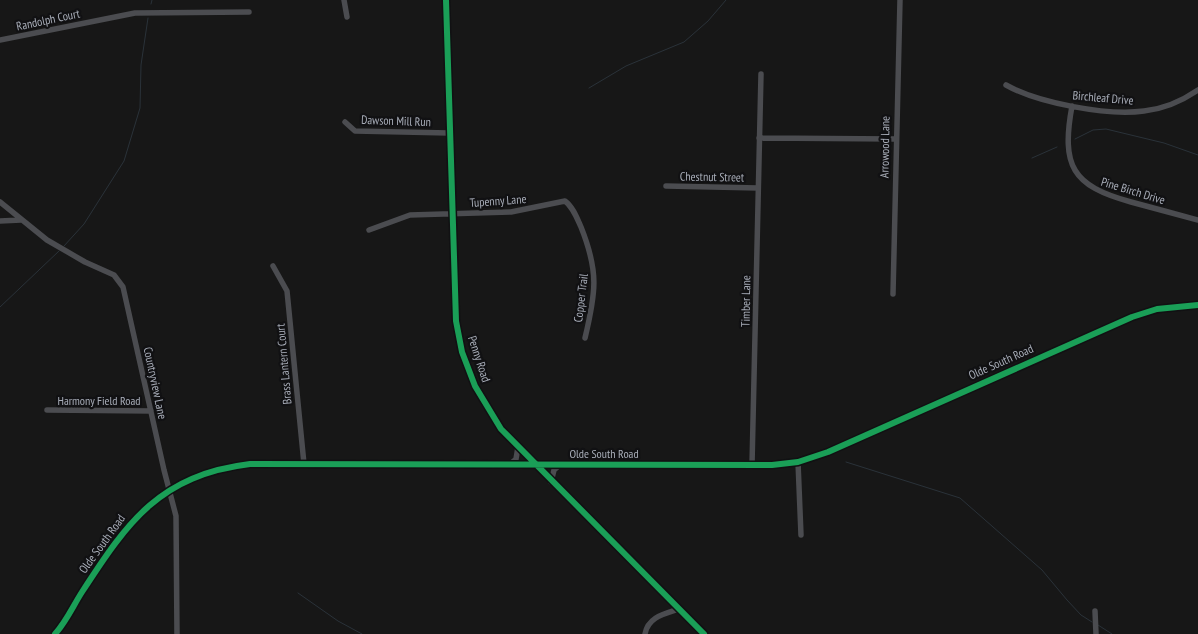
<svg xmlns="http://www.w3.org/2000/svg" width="1198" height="634" font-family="'PT Sans Narrow',sans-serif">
<rect width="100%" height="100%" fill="#171717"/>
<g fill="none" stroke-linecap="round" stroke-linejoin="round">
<!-- stream -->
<path stroke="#2a3239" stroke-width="1" d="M151,4L152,0
M589,88L626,66L684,42L708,21L726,0
M1075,139L1093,130L1106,129L1164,143L1198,155
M1032,158L1057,147
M64,246L84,224L124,161L140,108L141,65L148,18
M0,307L59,251
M846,462L960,498L1042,570L1067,600L1081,615L1092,622
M298,593L338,621L362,634
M1098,625L1112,634"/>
<!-- minor -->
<path stroke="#4b4c50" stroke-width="5.5" d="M344,0L347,17
M446,0L456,321L462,352L475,386L501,429L704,634
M0,40L135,13L249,12
M1006,85C1038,103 1107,116 1144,111C1164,109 1182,101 1198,90
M1072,106C1061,166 1072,186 1131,202C1153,208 1176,214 1198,220
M345,122L355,131L449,133
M759,138L895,139
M666,186L758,188
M0,202L47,240L85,262L114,275L123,287L164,470L176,516L177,634
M0,221L21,220
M369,230L410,215L511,212L565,201C573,207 577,218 581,227C599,272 596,292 585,338
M273,266L287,291L304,464
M893,294L900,0
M47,410L151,411
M798,462L801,535
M510,464L516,459L518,447
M752,465L761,74
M551,482L554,470L560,465
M1095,611L1096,634
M55,634C66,622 73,606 82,592C128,521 160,475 250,464L772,465L798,462L828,452L1132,317L1157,309L1198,305
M645,634C648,617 664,614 679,609"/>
<defs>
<path id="cycleway" d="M446,0L456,321L462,352L475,386L501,429L704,634
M55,634C66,622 73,606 82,592C128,521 160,475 250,464L772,465L798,462L828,452L1132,317L1157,309L1198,305"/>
</defs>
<!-- cycleway casing -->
<use href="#cycleway" stroke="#111113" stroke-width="9"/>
<!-- cycleway -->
<use href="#cycleway" stroke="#1a9f57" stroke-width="6"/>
</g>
<g text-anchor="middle" stroke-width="4.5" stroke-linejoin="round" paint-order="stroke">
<!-- street labels -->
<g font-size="12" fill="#a8adb8" stroke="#111113">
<text transform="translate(48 20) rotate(-12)" y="4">Randolph Court</text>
<text transform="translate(1103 98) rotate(5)" y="4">Birchleaf Drive</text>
<text transform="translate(396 121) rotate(2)" y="4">Dawson Mill Run</text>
<text transform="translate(885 147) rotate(-89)" y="4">Arrowood Lane</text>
<text transform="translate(712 177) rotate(1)" y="4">Chestnut Street</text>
<text transform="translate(1133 191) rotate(17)" y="4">Pine Birch Drive</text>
<text transform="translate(498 201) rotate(-4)" y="4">Tupenny Lane</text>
<text transform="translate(581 298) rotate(-83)" y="4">Copper Trail</text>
<text transform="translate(746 301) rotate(-89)" y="4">Timber Lane</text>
<text transform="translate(479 359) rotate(72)" y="4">Penny Road</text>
<text transform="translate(1001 362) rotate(-24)" y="4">Olde South Road</text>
<text transform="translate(284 364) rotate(-95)" y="4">Brass Lantern Court</text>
<text transform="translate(155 383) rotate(78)" y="4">Countryview Lane</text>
<text x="99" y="405">Harmony Field Road</text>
<text x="604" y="458">Olde South Road</text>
<text transform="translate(102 544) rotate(-54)" y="4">Olde South Road</text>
</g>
</g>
</svg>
